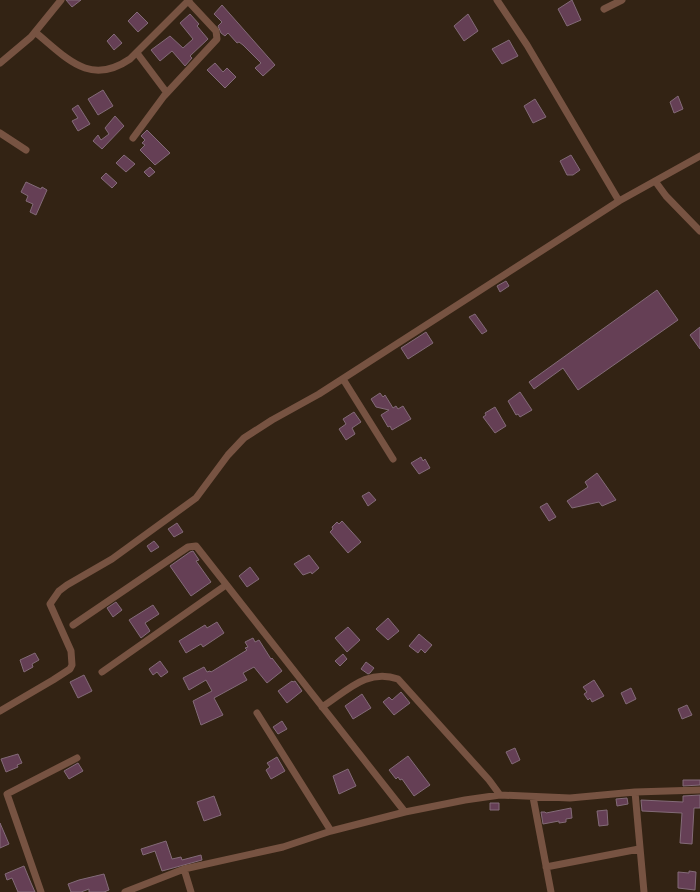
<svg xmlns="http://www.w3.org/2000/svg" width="700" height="892" font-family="Quicksand,sans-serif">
<rect width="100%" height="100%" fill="#332314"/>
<!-- building -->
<path fill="#653f55" stroke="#836b78" d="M66,0H81L72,7Z
M572,0L581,20L567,26L558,9Z
M222,5L275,65L263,76L255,68L261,63L243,45L239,42L237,43L228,33L225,36L221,33L218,26L222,22L214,14Z
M137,12L148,23L138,32L128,21Z
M190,14L199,24L197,26L208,39L190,56L192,58L185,66L172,51L160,61L151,50L170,36L183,48L193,39L180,23Z
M468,14L478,31L464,41L454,26Z
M114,34L122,43L114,50L107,41Z
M509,40L518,56L502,64L492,49Z
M215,63L223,72L227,68L236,77L225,88L207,70Z
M103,90L113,106L98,115L88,99Z
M678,96L683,109L674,113L670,102Z
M535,99L546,117L533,123L524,106Z
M78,105L90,124L78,131L72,121L78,118L72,109Z
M115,116L124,126L102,149L93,141L98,135L101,140L109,134L105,128Z
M147,130L170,153L155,165L140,150L145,145L142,143L145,140L141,136Z
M124,155L135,164L126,172L116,163Z
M571,155L580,170L573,175H567L560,161Z
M150,167L155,172L149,177L144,172Z
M106,173L117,183L112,188L101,178Z
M26,182L41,189L42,187L47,190L36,215L30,212L33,204L26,201L28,196L21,192Z
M506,281L509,286L500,292L497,286Z
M657,290L678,320L578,390L563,368L534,389L529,382Z
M475,314L487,331L482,334L469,317Z
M700,327V349L690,335Z
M426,332L433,343L408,359L401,348Z
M520,392L532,410L520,417L518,414L516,415L508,401Z
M380,393L383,397L385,395L393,408L396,406L398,409L403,406L411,419L392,430L390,426L388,427L381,415L389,410L376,407L371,399Z
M495,407L506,426L495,433L483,417L486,415L485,413Z
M354,412L361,422L352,428L355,434L346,440L339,429L346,424L343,419Z
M421,457L423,461L425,459L430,468L419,474L411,463Z
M597,473L616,500L602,506L599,502L572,508L567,501L588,487L585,482Z
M369,492L376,500L368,506L362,496Z
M547,503L556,517L549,521L540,507Z
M342,521L361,542L348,553L330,532L333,529L332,527L337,522L339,524Z
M177,523L183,532L174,537L168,529Z
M154,541L159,547L151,552L147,546Z
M193,551L199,560L196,561L211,582L191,596L170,566L190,552Z
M309,555L319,568L312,574L311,572L303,575L294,564Z
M250,567L259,579L247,587L239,576Z
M116,602L122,610L113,617L107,608Z
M153,605L159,614L145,623L150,631L141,638L129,620Z
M388,618L399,631L388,640L376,629Z
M217,622L224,633L203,647L201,644L186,653L179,641L205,625L207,628Z
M348,627L360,640L347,652L335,638Z
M419,634L432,645L425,653L421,649L418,653L409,646Z
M253,638L255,642L259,640L271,659L272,658L282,671L267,683L254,667L243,673L247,680L214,698L223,715L201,725L193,701L212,691L206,680L189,690L183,678L204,667L207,672L210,671L211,672L247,650L245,648L248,647L245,642Z
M35,653L39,660L32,664L33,667L24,672L20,660Z
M343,654L347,659L340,666L335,661Z
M160,661L168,672L161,677L157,672L153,675L149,669Z
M366,662L374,668L370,673L368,674L361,669Z
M84,675L92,691L78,698L70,682Z
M594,680L604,696L592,702L590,698L588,700L584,694L587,692L583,687Z
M292,681L293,682L295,681L302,691L287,703L278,691Z
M631,688L636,699L626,704L621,693Z
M401,692L410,703L394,715L383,702L389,697L392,700Z
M362,694L371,708L353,719L345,706Z
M687,705L692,715L682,719L678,709Z
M282,721L287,729L278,734L273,727Z
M515,748L520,760L512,764L506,752Z
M18,754L22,763L17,765L18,767L6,772L1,759Z
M408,756L430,785L414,796L402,779L400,780L398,777L396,779L389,770Z
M277,757L285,771L271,779L266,770L270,767L267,763Z
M78,763L83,771L69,779L64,771Z
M348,769L356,786L339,794L333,776Z
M683,780H700V785L683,786Z
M700,795V808H694L692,844L680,843L682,813L642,811L641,800L683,802V796Z
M214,796L221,815L204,821L197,802Z
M627,798L628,804L617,806L616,799Z
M490,803H499V810H490Z
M571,808L572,818L566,819V822L559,823V821L543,824L541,812H545L546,813Z
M607,810L608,825L599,826L597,811Z
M0,823L9,844L0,848Z
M166,841L172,859L181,857L182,860L201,855L202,860L162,871L155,851L143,855L141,849Z
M24,866L31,883L35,892H18L12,878L7,880L5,874Z
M689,871L696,872L695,890L678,888V872L689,873Z
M104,874L109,890L104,892H89V889L81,892H71L68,884L79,880Z"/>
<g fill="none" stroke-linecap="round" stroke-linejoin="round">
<!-- street -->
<path stroke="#775342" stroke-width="7" d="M497,0L527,45L619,201
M604,9L622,0
M35,32C66,57 89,87 130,59L189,0
M137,53L167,93
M0,63L31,37L61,0
M0,133L26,150
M133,138L164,96L217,39L216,31L188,1
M655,181L666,196L700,231
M343,379L393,459
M73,625L188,547L196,546L405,812
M102,672L226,585
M322,707C347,691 367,668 398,679L489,780L500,795
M0,711L53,680L70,669L72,665L71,651L50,604L59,591L67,585L112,559L196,498L228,455L244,438L272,420L319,394L619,201L700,156
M257,713L331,831
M635,792L644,892
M533,797L551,892
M546,867L639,849
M184,869L191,892
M41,892L7,794L77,758
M125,892L184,869L283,847L331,831L405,812L465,800L500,795L570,798L635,792L700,790"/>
</g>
</svg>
